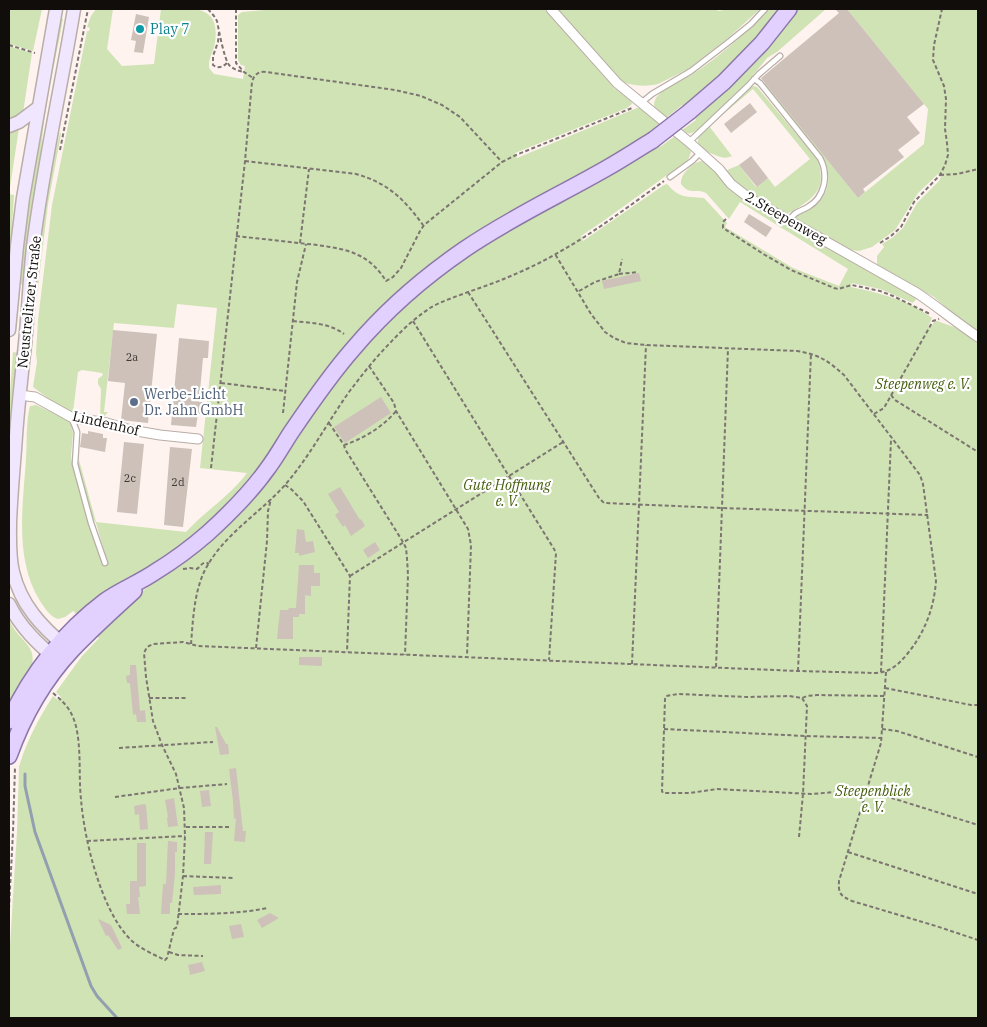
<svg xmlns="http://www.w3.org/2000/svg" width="987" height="1027" font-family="'IBM Plex Serif',serif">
<rect width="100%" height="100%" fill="#fef3ee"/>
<!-- green -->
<path fill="#d0e3b4" d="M9,9H42L33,51L9,44Z
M96,9H113L107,49L122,66L154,64L161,9C188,9 221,2 215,42C214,51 208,58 209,68L214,74L243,79L245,66L241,65L238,60V15L242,12L274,9H544L614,88L631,101L632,104L627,108L515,153L517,158L637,108H642L660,123L647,134V135L603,163L435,262L263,464L235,498L202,530L190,539L102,597L79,616L73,611L65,617L58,619C49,616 45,608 40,601C14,559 23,505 26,459C27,444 26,419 30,406L36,405L68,420L71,425L73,433L71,456L72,464L90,529L103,565L108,564L96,523C88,513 81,479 77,466L79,460L96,522L186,532C205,511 230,496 247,473L200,468L217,308L177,304L174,328L114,323L104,412H108L103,418L100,417L101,389L98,384V379L103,375L102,373L82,370L78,372L73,412L57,405L33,387L37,362L36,353L38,320L52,205L87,31H89L90,28L87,27L91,16Z
M558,9H716L718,11L730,9H760L728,38L688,69L658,84C646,87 629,86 619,80Z
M770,9H781L756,38L720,76L684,107L682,105L666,118C660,113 651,109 655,100C659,90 683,80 693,74C721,56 746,32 770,9Z
M798,9H826L777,52L767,58L745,85L697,130C691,134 688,135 682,130L696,120L694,117L767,46Z
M847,9H978V334L963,323L950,311L934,297L877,265V256L884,247L882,244L892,238L903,228L917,203L939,181L941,177L938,174L918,193L895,230L872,247L859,251L851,250L797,221L796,217C800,212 804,212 810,209C829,199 833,175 823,157L765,84V82L858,198L924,144L928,109Z
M61,18L63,19C55,64 43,109 41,155L24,285L18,284L29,199L44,107Z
M9,46L32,53L23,113L9,122Z
M753,86L757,87L817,159C826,183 819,195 799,207C794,210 791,214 785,213C777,211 738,187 732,180C729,177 728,174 727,170L739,165L756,187L768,178L775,187L810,159L753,89L709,126L732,156C724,160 718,156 710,153C705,151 697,146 698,140C699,129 740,97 749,88Z
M19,128L9,194L14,195L9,275V131Z
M60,132L61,134L48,204L34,320L32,353L30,361C36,284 40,207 60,132Z
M675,136L689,149L691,152L688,160L606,219L581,236L583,241L664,185L667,184C680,199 686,196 704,198L727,223L725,227L793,268L839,286L848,269L740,202L729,219L706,193C694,188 691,196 681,184C680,174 693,162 702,161L715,171L833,250L917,298L913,303L880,289L852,283L851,287C879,293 909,300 932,318L928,327L930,328L935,321H937L954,327L978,341V1018H9V962L17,832L19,767C26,742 39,718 53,696L58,700L61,697L56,692L82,656L99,638L95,632L130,600L198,551L245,506L327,392L358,354L392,318L420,292L471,254L513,227L658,145L660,147Z
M13,352L19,353L13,394L9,455V406Z
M9,620C12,625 14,630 18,634C27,645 35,649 32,665L9,708Z"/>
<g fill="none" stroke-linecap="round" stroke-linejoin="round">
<!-- stream -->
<path stroke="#929fb0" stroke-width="3" d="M25,774V786L35,832L91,986L97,996L117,1018"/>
</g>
<!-- building -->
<path fill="#cdc1ba" d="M835,9H847L924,104L907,117L920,133L898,150L904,157L863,189L865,192L858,198L761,78L839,13Z
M136,14L149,17L143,53L134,52L136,41L131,40Z
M750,103L757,112L731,133L724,124Z
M751,156L768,178L757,187L739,165Z
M749,214L772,228L766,237L744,222Z
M639,273L641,281L604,289L602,281Z
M113,330L157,334L148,423L121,420L125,383L108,381Z
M179,338L209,341L208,358H203L199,402H204L203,414H198L196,427L171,425Z
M381,397L391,413L345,443L334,427Z
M88,431L103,434V438H107L105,452L80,447L82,433L88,434Z
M124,442L144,444L137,514L117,512Z
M170,447L192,449L183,527L164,525Z
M340,487L360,520L361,519L365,526L351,536L345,525L343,527L335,515L339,512L328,494Z
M297,529L304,530L306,542L313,541L315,552L299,556V553H295Z
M375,542L380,550L368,558L363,550Z
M299,565H314V573H320V586H311V596L305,595V614H299V617H293V639H277L280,610H288L289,608H296Z
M299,657H322V666L299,665Z
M130,665H136L140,711L145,710L146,722H137L136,714L133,715L130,683H127L126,676L130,675Z
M215,727H217L226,744H228L229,754L220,755Z
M236,768L243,831H246L245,842L234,841L236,818L234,819L233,801L229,769Z
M209,790L211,806L202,807L200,791Z
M174,798L178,826L168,827L167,817H168L165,800Z
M144,804L146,805L148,829L140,830L139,814L135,815L134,806Z
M205,832H213L211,864H204Z
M168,841L177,842V852H175V874L172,903H170V914H161L163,884H166Z
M137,843H146V886L139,887L140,897H138L140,914H127L126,904H130V881H137Z
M221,885V894L194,895L193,887Z
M270,913L279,918L262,928L257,920Z
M98,919L111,925L122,948L118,950L108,935L106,936Z
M241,924L244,937L232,939L229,926Z
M202,962L205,971L190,975L188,965Z"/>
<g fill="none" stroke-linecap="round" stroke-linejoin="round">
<defs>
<path id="lane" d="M754,79L760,83L820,158C829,175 825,197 808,207C799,212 795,211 789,221
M641,103L652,94L691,71L730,41L751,24L765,9
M689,142L748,86L759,74L780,56
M670,177L692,161L700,153
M71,418L74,424L77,432L75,464L91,523L105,563"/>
<path id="street" d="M551,9L617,83L689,142L719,169L731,184L749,198L917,293C938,307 957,323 978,337
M19,395L35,397L71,417L82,419L107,423L131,430L160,435L198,439"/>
<path id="secondary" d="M9,126L19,122L39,107
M9,330L17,246L23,198L56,9
M9,604C20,627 38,644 57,660
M67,648C41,626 21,605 13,572C9,556 10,539 10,523C11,494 14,465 16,436C18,408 21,381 24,353C28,318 29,283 33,247C43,167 61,88 74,9"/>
<path id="primary" d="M689,112L724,82L762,43L789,9
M9,721C31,674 64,632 105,601C120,590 139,583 155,572C173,561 192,547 208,533C230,513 251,492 268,468C277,456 284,443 292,431C311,403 331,374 353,349C385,311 424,277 465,249C510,218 560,195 607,168C623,159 638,149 653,140
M9,756C23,717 44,680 72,650C92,629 113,610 134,591"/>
</defs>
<!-- lane casing -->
<use href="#lane" stroke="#b9ada7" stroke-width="7"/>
<!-- street casing -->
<use href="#street" stroke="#b9ada7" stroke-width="11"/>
<!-- secondary casing -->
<use href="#secondary" stroke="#b9ada7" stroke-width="15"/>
<!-- primary casing -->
<use href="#primary" stroke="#8c77a9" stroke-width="18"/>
<!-- path -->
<path stroke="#7c7571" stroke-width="2" stroke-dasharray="4 2.5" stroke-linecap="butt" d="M208,9L214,16L217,21C219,31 224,58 229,65C233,69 238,71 244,72
M236,9V63L244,72L253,78
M219,32L218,42L213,56V65C217,68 221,68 226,64V61
M9,45L35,53
M60,150L88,9
M245,161L356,174C388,183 404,199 423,225
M940,175L957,174L978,169
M726,219L723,222V228L765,255L791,270L834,288L838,289L852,285L880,291L893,296L930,314
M236,236C263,239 290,242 317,245C331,247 346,249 358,255C371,261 379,270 386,281L393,277L401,268L420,231L424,225L502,162L516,155L632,108
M300,243L309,169
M880,243L891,236L901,227L914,202L940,175L945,165L948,155L947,143L945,129L946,99L944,86L933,60L934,45L942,9
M619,274L638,272
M579,291L595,282L619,274L622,259
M468,292L599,498L604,503L722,508L928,515
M293,321C310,323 330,323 344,334
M413,321L554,549L556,553L549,660
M369,366L394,403L396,411L468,529L471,545L467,656
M221,383L285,391
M891,395L895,400L978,452
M283,413L297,282L306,244
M874,414L884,408L933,321L939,319
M329,423L344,445L345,449L403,542L406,548L407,558L408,575L405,655
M344,445C363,439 384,426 396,411
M211,468L245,161L252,82C254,75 258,71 266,72L395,90L421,96L442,105L460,117L502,162
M285,485L291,489L303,501L350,576L347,652
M183,569L190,568L197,569C201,566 203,560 209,564
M350,576L563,442
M191,644C193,620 194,592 205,570C223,535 259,514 285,485C310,456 327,423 349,392C362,375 375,358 390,343C402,330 415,318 430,308C442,301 455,297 468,292C489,285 510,277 531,267C579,244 621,212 664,181
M256,648L267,541L268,511L271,499
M632,664L646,345
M716,667L728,348
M798,671L811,353
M881,672L891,440L892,437
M886,672L881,743L839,881C838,894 841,896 852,901L936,926L978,940
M885,688L971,705H978
M53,693C60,699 67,705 71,713C83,735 78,774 81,799C84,839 101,909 129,938C138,948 153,954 165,960L167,958L174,929L177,927L183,876L185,836L184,808L176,774L162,745L153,721L146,677L144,653L147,647L153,644L183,642L198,646L798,671L876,673C891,672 899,664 908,653C925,632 934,608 936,581L923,484L920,475L844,375C827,360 820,355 797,351L646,345L626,343L614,338L605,332L591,314L555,254
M884,696L817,695L807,696L802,698L789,696L747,697L678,694L666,696L665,699L662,791L663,793H690L717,789L811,794L860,790L876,793L978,825
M149,698H188
M664,729L805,736L881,738
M882,729L897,731L978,757
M119,748L213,742
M115,797L180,788L227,784
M186,827H230
M799,837L803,794L807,706L802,698
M87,841L185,836
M848,852L978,894
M183,876L234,878
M9,909L13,832L15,767
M178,914C208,914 238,914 267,908
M169,952L178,955L203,956"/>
<!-- lane -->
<use href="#lane" stroke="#fff" stroke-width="4.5"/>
<!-- street -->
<use href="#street" stroke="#fff" stroke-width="9"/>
<!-- secondary -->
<use href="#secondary" stroke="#f0e7ff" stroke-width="12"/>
<!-- primary -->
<use href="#primary" stroke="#e2d0fe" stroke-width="15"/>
<defs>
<path id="primary-bridge" d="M653,140L689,112"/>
</defs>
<!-- primary-bridge casing -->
<use href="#primary-bridge" stroke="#8c77a9" stroke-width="18" stroke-linecap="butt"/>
<!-- primary-bridge -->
<use href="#primary-bridge" stroke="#e2d0fe" stroke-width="15"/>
</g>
<!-- markers -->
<circle fill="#0f9aa8" stroke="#fff" stroke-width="2" cx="140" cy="29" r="5"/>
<circle fill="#5c6f8a" stroke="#fff" stroke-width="2" cx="134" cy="402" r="5"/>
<g text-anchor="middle" stroke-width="4.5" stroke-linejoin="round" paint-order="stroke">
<!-- number labels -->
<g font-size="11" fill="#403a37">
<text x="132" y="361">2a</text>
<text x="130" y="482">2c</text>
<text x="178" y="486">2d</text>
</g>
<!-- culture labels -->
<g font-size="14" fill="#0d838f" stroke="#fff" text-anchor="start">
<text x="150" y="34">Play 7</text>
</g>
<!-- street labels -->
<g font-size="14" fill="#110d0b" stroke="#fff">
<text transform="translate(786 218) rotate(30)" y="5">2.Steepenweg</text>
<text transform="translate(29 302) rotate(-84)" y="5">Neustrelitzer Straße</text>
<text transform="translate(106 423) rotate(13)" y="5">Lindenhof</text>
</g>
<!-- park labels -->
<g font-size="14" font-style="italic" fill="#465e0d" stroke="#fff">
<text x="923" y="389">Steepenweg e. V.</text>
<text x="507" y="490">Gute Hoffnung<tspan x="507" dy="16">e. V.</tspan></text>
<text x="873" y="796">Steepenblick<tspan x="873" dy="16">e. V.</tspan></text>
</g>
<!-- service labels -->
<g font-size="14" fill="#4e5e75" stroke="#fff" text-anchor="start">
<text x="144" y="399">Werbe-Licht<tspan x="144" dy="16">Dr. Jahn GmbH</tspan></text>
</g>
</g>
<!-- border -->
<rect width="987" height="1027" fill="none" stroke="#110d0b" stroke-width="20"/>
</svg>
